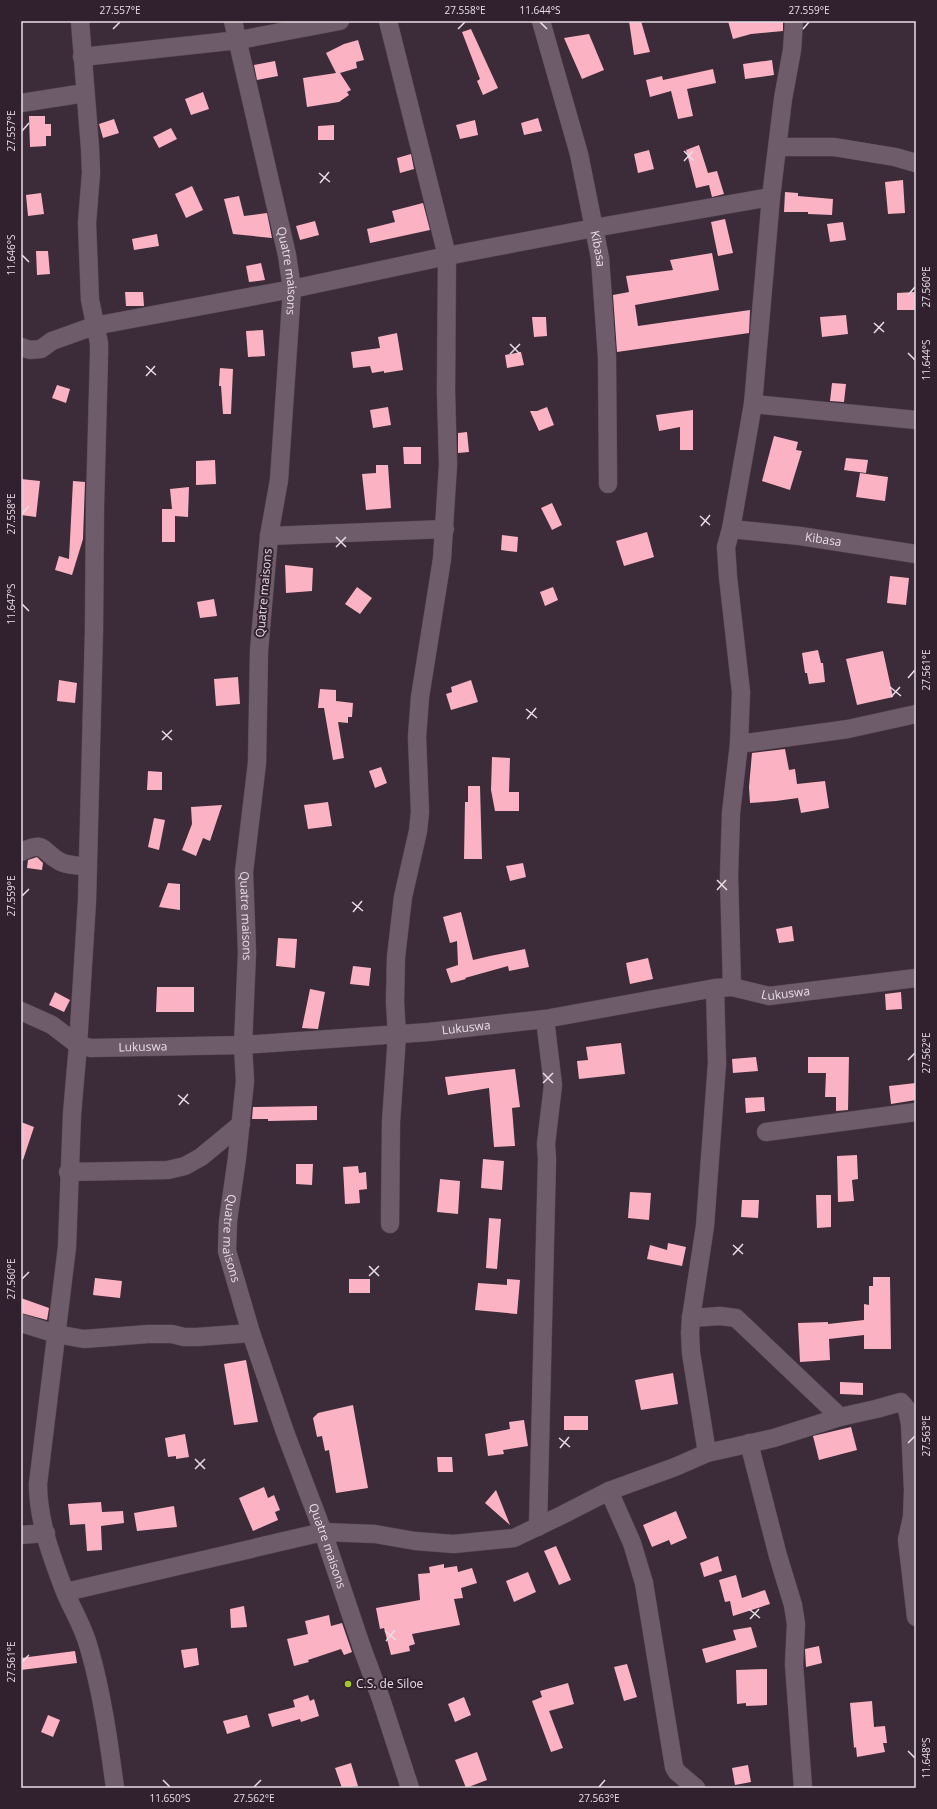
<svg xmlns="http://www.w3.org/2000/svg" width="937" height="1809" font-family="'Open Sans',sans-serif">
<rect width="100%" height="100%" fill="#3c2b38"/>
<!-- building -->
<path fill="#fbb3c3" d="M629,21H641L650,52L634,55Z
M728,21H783V31L751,34L733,39Z
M471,29L498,88L483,95L477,81L480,79L462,32Z
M589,34L604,70L582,79L564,38Z
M358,40L364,60L356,62L357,68L340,73L351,90L347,92L349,95L339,102L307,107L303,78L336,73L326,53L344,44Z
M772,60L774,75L745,79L743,64Z
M275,61L278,76L257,80L254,65Z
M713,69L716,83L687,89L693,116L678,119L671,91L650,97L646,80L662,76L663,80Z
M203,92L209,109L191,115L185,99Z
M29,116H45V124H51V136H46V146L30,147Z
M538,118L542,131L524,135L521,123Z
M114,119L119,133L103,138L99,124Z
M475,120L478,135L460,139L456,125Z
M334,125V140H318V126Z
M171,128L177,139L159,148L153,137Z
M699,145L708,173L717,171L724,194L712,197L709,185L696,188L686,150Z
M649,150L654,169L638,173L634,154Z
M411,154L414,169L400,173L397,158Z
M903,180L905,213L888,214L885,182Z
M192,186L203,210L186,218L175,194Z
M785,192L798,193V196L833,199L832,215L808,214V212H784Z
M41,193L44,214L28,216L26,195Z
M239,196L244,216L267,213L272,238L233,234L224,199Z
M423,203L430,230L370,243L367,229L395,222L392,211Z
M725,219L733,253L718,256L711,222Z
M315,221L319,235L300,240L296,226Z
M843,222L846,240L830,242L827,224Z
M157,234L159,246L134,250L132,239Z
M36,251H48L50,274L37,275Z
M712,253L719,290L635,305L638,326L750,310L749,333L617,352L613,295L629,292L626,276L673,270L670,260Z
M261,263L265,280L249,282L246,266Z
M125,292H143L144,306H126Z
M915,292L916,310H897V293Z
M846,315L848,334L822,337L820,317Z
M532,317H546L547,336L534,337Z
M263,330L265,356L248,357L246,331Z
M397,333L403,370L384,373V371L372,373L370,366L353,368L351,352L380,348L378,337Z
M521,352L524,365L507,368L505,355Z
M220,368L233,369L231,414H223L221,386H219Z
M832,383L846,384L844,402L830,401Z
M57,385L70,389L66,403L52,398Z
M388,407L391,425L373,428L370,410Z
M547,407L554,425L539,431L530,411H537Z
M693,410V450H680V427L659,431L656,415Z
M467,432L469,452L458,453V433Z
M774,436L798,442L796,450L802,451L790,490L762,481Z
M403,447H421V464H404Z
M846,458L868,460L866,473L844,470Z
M215,460L216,484L196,485V461Z
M376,465H388L391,508L366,510L362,474L376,473Z
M860,473L888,477L885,501L856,497Z
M21,479L40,481L36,517L21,515Z
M73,481L85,482L83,539L72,575L55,570L59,556L69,559Z
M189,487L188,517L175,516V542H162V509H172L170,489Z
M552,503L562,525L552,530L541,508Z
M647,532L654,557L624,566L616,541Z
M502,535L518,537L517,552L501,550Z
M285,565L313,568L312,591L286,593Z
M890,576L909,578L906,605L887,603Z
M357,587L372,598L360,614L345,604Z
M553,587L558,600L545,606L540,592Z
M214,599L217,616L200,618L197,602Z
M818,650L821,663H823L825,682L809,684L807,673H805L802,653Z
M883,651L893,697L857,705L846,659Z
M238,677L240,704L216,706L214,679Z
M59,680L77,683L75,703L57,701Z
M471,680L478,702L451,710L446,694L452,692L451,687Z
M320,689L336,690V701L353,703L352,717H348V723L338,722L344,758L333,760L324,708H318Z
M785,749L789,770L795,769L797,784L825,781L829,808L801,813L798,798L776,801L750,803L749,787L752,753Z
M492,757L510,758L509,792H519V811H495L491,790Z
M381,767L387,783L375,788L369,771Z
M148,771L162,772V790H147Z
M468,786H480L482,859H464L465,802H468Z
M328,802L332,826L308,829L304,805Z
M222,805L210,841L203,838L196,856L182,850L192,824L191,807Z
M154,818L165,820L159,850L148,847Z
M37,857L43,863L42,870L27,868L28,860Z
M523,863L526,877L510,881L506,866Z
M168,883L180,884V910L159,907Z
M461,912L473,960L490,956L525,949L529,967L509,971L508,966L465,978L466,979L451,983L446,969L458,965L457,941L450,943L443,917Z
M792,926L794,941L779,943L776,929Z
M278,938L297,939L295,968L276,966Z
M648,958L653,979L630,984L626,963Z
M353,966L371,968L369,986L350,984Z
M157,987H194V1012H156Z
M310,989L325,992L318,1029L302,1028Z
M55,992L70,1000L64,1012L49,1005Z
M901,992L902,1009L886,1010L885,994Z
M621,1043L625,1074L579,1079L577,1061L588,1060L586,1047Z
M756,1057L758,1071L733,1073L732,1059Z
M808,1057H849L848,1110L836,1111V1097H825L826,1073H808Z
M515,1069L520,1107L512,1108L515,1146L494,1147L489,1088L448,1095L445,1077Z
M916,1083V1100L891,1104L889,1086Z
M764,1097L765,1111L746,1113L745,1098Z
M317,1106V1120L268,1121V1119H252L253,1107Z
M21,1122L34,1127L23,1160L21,1159Z
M857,1155L858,1179L852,1180L854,1201L838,1202L837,1156Z
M483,1159L504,1161L502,1190L481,1188Z
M296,1164H313L312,1185L296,1184Z
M358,1166L359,1173L366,1172L367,1189L359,1190L360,1203L345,1204L343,1167Z
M440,1179L460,1181L458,1214L437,1212Z
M630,1192L651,1193L649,1220L628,1218Z
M816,1195H831V1227L817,1228Z
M742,1200H759L758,1218L741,1217Z
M489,1218L501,1219L497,1269L486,1268Z
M668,1243L686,1247L682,1266L647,1259L650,1245L667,1250Z
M873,1277H890L891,1349H864V1335L829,1339L830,1360L800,1362L798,1323L828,1322V1324L864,1320V1304L869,1305V1286H873Z
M95,1278L122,1281L120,1298L93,1295Z
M349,1279H370V1293H349Z
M507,1279L520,1280L517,1314L475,1310L478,1283L507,1285Z
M21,1298L49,1308L47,1320L21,1313Z
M246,1360L258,1422L234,1425L224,1364Z
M673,1373L678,1404L641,1410L635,1380Z
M840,1382L863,1383V1395L840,1394Z
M353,1405L368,1488L336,1493L329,1450L325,1451L322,1436L317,1437L313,1418L318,1413Z
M564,1416H588V1430H564Z
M524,1420L528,1446L503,1450L504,1454L488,1456L485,1434L510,1429L509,1422Z
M851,1427L857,1450L819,1460L813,1436Z
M185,1434L189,1457L176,1459V1456L168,1457L165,1438Z
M437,1457H452L453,1472H438Z
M264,1487L268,1498L274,1495L280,1510L275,1512L278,1520L253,1531L239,1498Z
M496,1490L510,1525L485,1503Z
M101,1502L102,1512L123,1511L124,1523L101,1526L102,1550L87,1551L85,1524L70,1525L68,1504Z
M174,1506L177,1527L137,1531L134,1513Z
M676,1511L687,1538L671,1545L669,1540L652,1547L643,1525Z
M556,1546L571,1580L559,1585L544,1551Z
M718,1556L722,1571L704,1577L700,1563Z
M444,1564V1568L457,1566L458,1572L472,1568L477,1583L461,1588L463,1598L454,1599L460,1625L412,1634L415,1644L409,1646L410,1651L391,1655L384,1628L380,1629L376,1608L420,1600L418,1574L430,1573L429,1567Z
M528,1572L536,1592L514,1602L506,1581Z
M736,1575L742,1598L765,1590L770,1604L733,1616L730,1601L725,1602L719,1580Z
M244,1606L247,1627L231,1628L230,1609Z
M329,1615L331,1626L342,1623L352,1652L344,1655L341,1649L308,1660L309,1662L294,1666L287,1639L308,1634L305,1621Z
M751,1627L757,1647L706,1663L702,1649L736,1640L733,1630Z
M819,1646L822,1663L806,1667L805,1649Z
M197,1648L199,1665L184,1668L181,1650Z
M75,1651L77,1663L21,1670V1658Z
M627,1664L637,1697L624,1701L614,1667Z
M767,1669V1705L746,1706V1703L737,1704L736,1670Z
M568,1683L574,1704L549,1711L563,1748L551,1752L532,1701L542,1697L540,1691Z
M308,1695L310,1701L314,1699L319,1716L301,1722L300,1719L272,1727L268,1714L295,1707L293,1700Z
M464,1697L471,1715L455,1722L448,1704Z
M872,1701L874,1727L885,1726L887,1743H883L885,1752L857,1757L856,1747L854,1748L850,1703Z
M48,1715L60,1720L53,1737L41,1732Z
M247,1715L250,1727L227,1734L223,1721Z
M477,1752L487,1780L466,1788L455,1760Z
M351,1763L358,1786L342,1788L335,1768Z
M748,1765L751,1782L735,1785L732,1768Z"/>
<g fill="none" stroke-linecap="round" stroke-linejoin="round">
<defs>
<g id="minor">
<path d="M80,21L90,148L91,173L87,223L90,300L99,343V355L95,505L94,630L87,901L78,1045L72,1114L67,1247L38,1484C38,1521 52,1558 65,1592C73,1611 84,1628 89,1648C102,1692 109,1743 115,1788"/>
<path id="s1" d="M233,21L287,255L292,289L279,480L269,536L259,651L257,763L244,872L247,953L243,1045L245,1081L237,1158L228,1221L227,1251L251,1333L285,1432L323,1532L362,1648L381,1699L410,1788"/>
<path d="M388,21L447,256L446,391L448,465L442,559L420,697L417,737L420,812L418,831L403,897L396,957L395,1002L397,1035L391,1122L390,1224"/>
<path id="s2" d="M541,21L579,154L600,258L607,357L608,484"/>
<path d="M82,57L239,40L340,21"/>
<path d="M21,103L85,93"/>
<path d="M778,147H834L895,157L916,163"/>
<path d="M21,347L30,350L41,349L52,341L94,326L292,289L447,256L594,228L771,197"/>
<path d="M753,404L916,420"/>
<path id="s3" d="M731,529L800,536L916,554"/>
<path d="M269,536L445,529"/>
<path d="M739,744L848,729L916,714"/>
<path d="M21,852C46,840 41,851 59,861C67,866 79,865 87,867"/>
<path d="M732,987L729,876L731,813L739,744L741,692L728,577L726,547L731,529L753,404L771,197L783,99L792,50L794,21"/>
<path id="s4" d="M21,1011L52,1025L78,1045L91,1048L243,1045L429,1032L545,1019L715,988L732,987L769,996L916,978"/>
<path d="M766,1132L916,1112"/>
<path d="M68,1172L168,1170L185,1166L201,1157L241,1124"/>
<path d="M691,1318L720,1316L736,1318L840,1417"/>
<path d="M21,1323L56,1334L84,1339L148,1334H172L184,1337H197L251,1333"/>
<path d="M749,1443L778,1556L793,1605L796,1624L794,1664L803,1788"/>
<path d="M707,1453L691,1353L690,1333L691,1318L705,1226L717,1063L715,988"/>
<path d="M609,1491L632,1543L644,1583L674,1767L677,1772L696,1788"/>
<path d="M538,1527L547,1159L546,1144L553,1085L545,1019"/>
<path d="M21,1535L46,1533"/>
<path d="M66,1592L323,1532L375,1534L415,1541L454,1544L514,1538L562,1515L609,1491L675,1467L707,1453L774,1438L840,1417L876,1409L901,1402L907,1409L910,1424L913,1490L912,1517L907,1540L916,1617"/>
</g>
</defs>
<!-- minor casing -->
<use href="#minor" stroke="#554852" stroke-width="19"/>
<!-- minor -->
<use href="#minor" stroke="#6f5c6a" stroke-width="18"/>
</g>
<!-- ticks -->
<path fill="none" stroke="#e8dde5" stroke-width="1.5" d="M540,22L547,29M113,29L120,22M458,29L465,22M803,29L809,22M22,131L29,123M684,151L694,161M684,161L693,151M319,173L330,182M320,183L329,172M22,255L29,262M908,295L915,287M874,323L884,332M874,333L884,322M510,344L520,354M908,353L915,360M510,354L520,344M146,366L156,375M146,376L155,366M22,514L29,506M700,516L710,525M701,526L710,515M336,537L346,547M336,547L346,537M22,604L29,611M908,678L915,670M890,687L901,696M891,697L900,687M526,709L537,718M527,719L536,708M162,731L172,740M162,740L172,730M717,880L727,890M717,890L726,880M22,896L29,889M352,902L363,911M353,912L362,901M908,1060L915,1053M543,1073L553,1083M543,1083L553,1073M178,1095L189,1104M179,1105L188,1094M733,1245L743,1254M733,1255L743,1244M369,1266L379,1276M369,1276L379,1266M22,1279L29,1272M559,1438L570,1447M908,1443L915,1436M560,1448L569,1437M195,1459L205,1469M195,1469L205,1459M749,1609L760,1618M750,1619L759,1609M385,1631L396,1640M386,1641L395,1630M22,1662L29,1655M908,1751L915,1758M163,1780L170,1787M254,1787L261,1780M599,1787L605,1780"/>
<!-- markers -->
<circle fill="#a2c928" stroke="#31212e" stroke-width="1.5" cx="348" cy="1684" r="4"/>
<g text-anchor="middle" stroke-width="4" stroke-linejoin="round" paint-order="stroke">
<!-- street labels -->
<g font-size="12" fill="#e8dde5" stroke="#31212e">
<text dy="4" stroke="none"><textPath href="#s2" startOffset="235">Kibasa</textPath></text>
<text dy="4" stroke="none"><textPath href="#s1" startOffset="256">Quatre maisons</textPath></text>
<text dy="4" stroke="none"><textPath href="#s3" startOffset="93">Kibasa</textPath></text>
<text transform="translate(264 593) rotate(-85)" y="4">Quatre maisons</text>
<text dy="4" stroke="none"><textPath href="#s1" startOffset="904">Quatre maisons</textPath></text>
<text dy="4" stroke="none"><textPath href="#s4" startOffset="780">Lukuswa</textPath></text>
<text dy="4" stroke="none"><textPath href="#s4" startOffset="456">Lukuswa</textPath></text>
<text dy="4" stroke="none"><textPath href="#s4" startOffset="132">Lukuswa</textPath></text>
<text dy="4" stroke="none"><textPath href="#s1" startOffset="1228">Quatre maisons</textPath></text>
<text dy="4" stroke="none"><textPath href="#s1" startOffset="1552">Quatre maisons</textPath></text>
</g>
<!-- poi labels -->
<g font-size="12" fill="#e8dde5" stroke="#31212e" text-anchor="start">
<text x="356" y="1688">C.S. de Siloe</text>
</g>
</g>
<!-- border -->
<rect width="937" height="1809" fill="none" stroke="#31212e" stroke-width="44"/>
<rect x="22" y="22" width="893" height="1765" fill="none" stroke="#e8dde5" stroke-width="1.5"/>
<g font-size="10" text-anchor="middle" fill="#e8dde5">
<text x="120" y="14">27.557°E</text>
<text x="465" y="14">27.558°E</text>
<text x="540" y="14">11.644°S</text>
<text x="809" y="14">27.559°E</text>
<text transform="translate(11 131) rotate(-90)" y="4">27.557°E</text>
<text transform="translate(11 255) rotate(-90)" y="4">11.646°S</text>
<text transform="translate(926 287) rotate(-90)" y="4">27.560°E</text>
<text transform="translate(926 360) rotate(-90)" y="4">11.644°S</text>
<text transform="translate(11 514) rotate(-90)" y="4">27.558°E</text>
<text transform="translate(11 604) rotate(-90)" y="4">11.647°S</text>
<text transform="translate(926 670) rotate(-90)" y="4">27.561°E</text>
<text transform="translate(11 896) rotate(-90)" y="4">27.559°E</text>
<text transform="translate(926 1053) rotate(-90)" y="4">27.562°E</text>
<text transform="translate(11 1279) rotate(-90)" y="4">27.560°E</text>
<text transform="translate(926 1436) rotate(-90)" y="4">27.563°E</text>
<text transform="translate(11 1662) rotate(-90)" y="4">27.561°E</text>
<text transform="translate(926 1758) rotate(-90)" y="4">11.648°S</text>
<text x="170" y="1802">11.650°S</text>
<text x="254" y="1802">27.562°E</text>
<text x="599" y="1802">27.563°E</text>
</g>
</svg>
